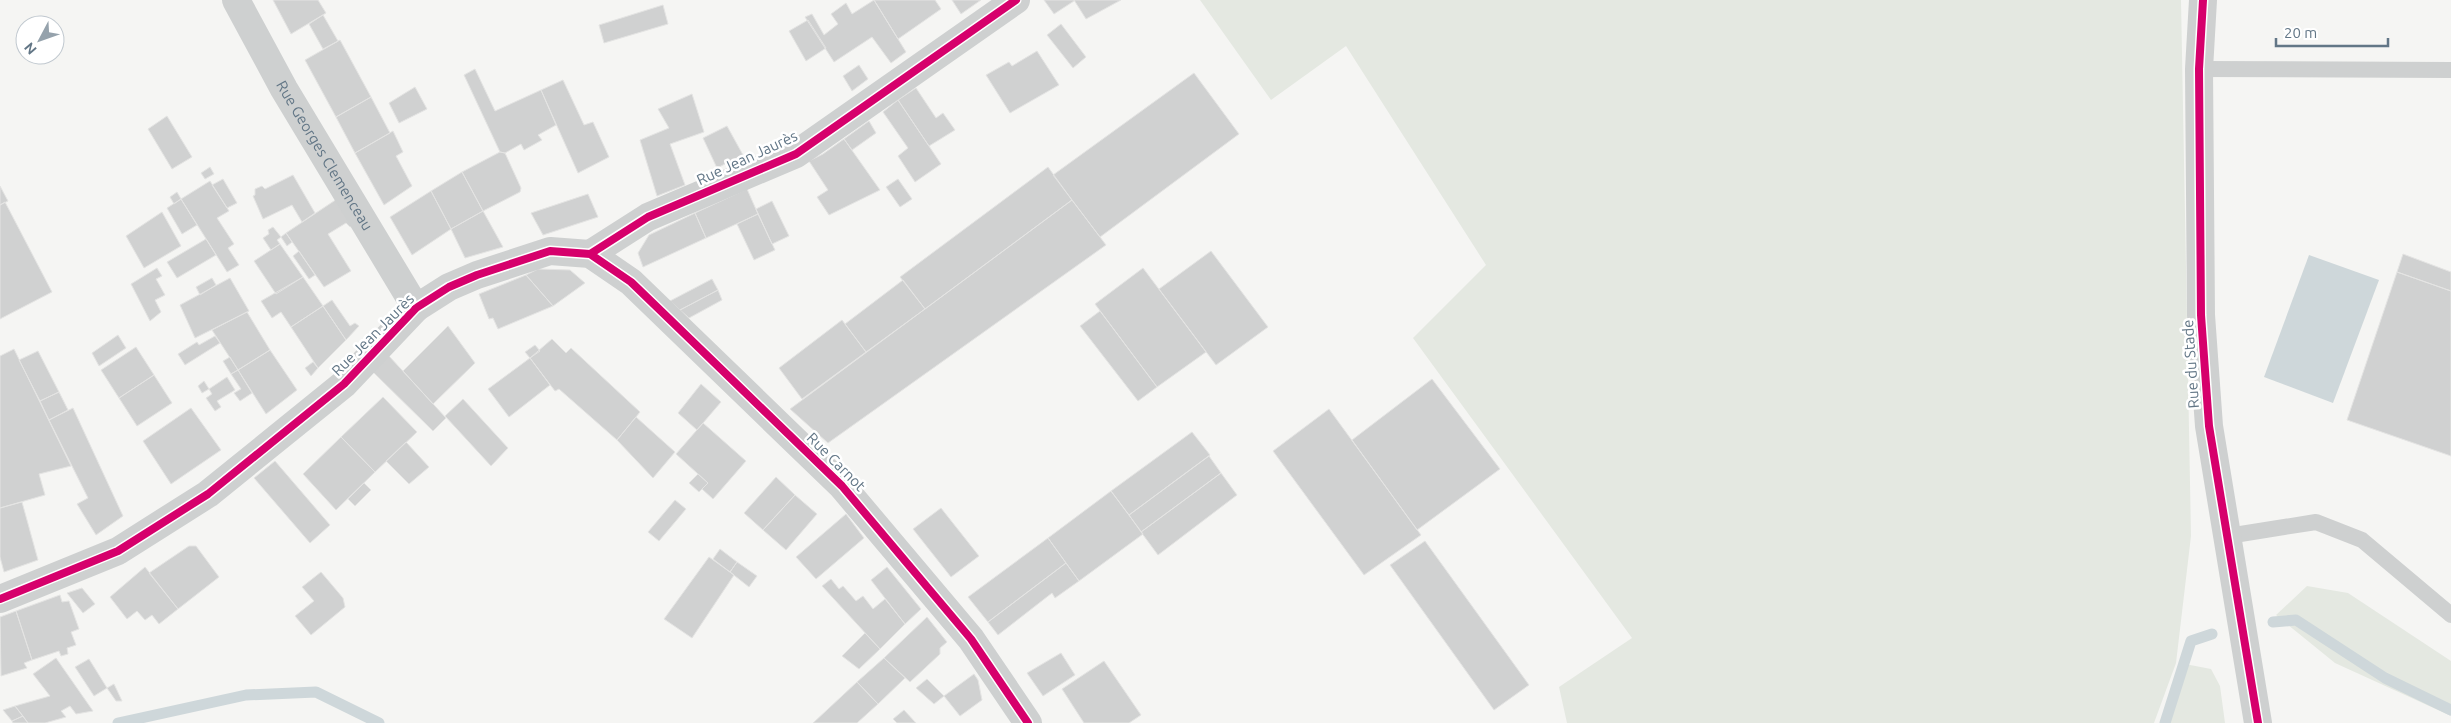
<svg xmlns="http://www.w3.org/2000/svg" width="2451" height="723" font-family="Ubuntu,sans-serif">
<rect width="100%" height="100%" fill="#f5f5f3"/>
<!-- green -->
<path fill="#e4e8e1" d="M1200,0H2181L2191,536L2176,663L2154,723H1567L1559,687L1632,638L1413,338L1486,265L1346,46L1271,100Z
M2307,586L2348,593L2451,661V716L2335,663L2276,615Z
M2185,664L2211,669L2220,686L2225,723H2165L2172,684Z"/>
<!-- water -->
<path fill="#ced7da" d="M2309,255L2379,280L2333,403L2264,377Z"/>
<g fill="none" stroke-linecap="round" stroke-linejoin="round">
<!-- stream -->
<path stroke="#ced7da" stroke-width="11" d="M2273,622L2296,620L2385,678L2451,710
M118,723L246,695L316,692L379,723
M2165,723L2191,641L2212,634"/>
</g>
<!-- building -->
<path fill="#d0d1d1" stroke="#e4e4e3" d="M273,0H318L326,13L291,34Z
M874,0L906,52L891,63L872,37L834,62L805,17L812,14L824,35L838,24L831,14L846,3L852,14Z
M874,0H935L941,9L898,39Z
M952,0H981L961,14Z
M1044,0H1074V1L1054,14Z
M1074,0H1121L1086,19Z
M663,5L668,24L604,43L599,25Z
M323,15L338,41L323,49L309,24Z
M808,20L826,48L806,61L789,31Z
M1061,24L1086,57L1073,68L1047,35Z
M340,40L371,97L336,117L305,60Z
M1037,51L1059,85L1010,113L986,75L1009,62L1012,66Z
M859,65L868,79L852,91L843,76Z
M475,69L495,111L541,90L556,125L538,135L542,140L524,150L521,144L505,153L500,152L464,75Z
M1194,73L1239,134L1100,237L1053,175Z
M563,80L584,125L593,122L609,157L578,173L541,90Z
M415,87L427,109L399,123L389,103Z
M916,88L936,118L943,113L955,130L929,146L898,100Z
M692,94L704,132L670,144L685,185L657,196L640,140L669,128L658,109Z
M371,97L390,133L355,153L336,117Z
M898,100L941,164L915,182L898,156L908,148L883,112Z
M167,116L192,157L172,169L148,129Z
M869,121L876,133L852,150L844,139Z
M727,126L743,155L717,168L703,138Z
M393,131L403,152L396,156L412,186L384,205L355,153Z
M844,139L880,190L829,215L817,197L828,190L809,161L823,154Z
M500,152L505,153L521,188L520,192L483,211L462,172Z
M210,167L214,174L205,179L201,173Z
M1048,167L1072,200L925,309L900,277Z
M462,172L483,211L451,229L431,191Z
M293,175L315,213L302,222L292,205L263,219L253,196L255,195V189L262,186L265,189Z
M223,179L237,203L227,208L212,185Z
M898,179L912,199L900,207L886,187Z
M210,181L229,211L217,218L234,244L228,248L239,265L227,272L181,199Z
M0,186L8,201L0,205Z
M747,189L758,214L706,238L695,213Z
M431,191L451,229L412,255L390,217Z
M177,192L181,199L174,204L170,197Z
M588,194L598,217L543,235L531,213Z
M340,197L355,224L350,227L346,223L328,234L351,271L324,287L286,233Z
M181,199L197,225L182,234L167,208Z
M1072,200L1106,245L828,443L790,409Z
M772,201L789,236L772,244L756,209Z
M5,202L52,292L0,319V205Z
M483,211L503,247L465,258L451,229Z
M162,212L181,246L144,268L126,236Z
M695,213L706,238L643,267L638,253L649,235Z
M758,214L775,250L754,260L737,224Z
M273,227L281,237L277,240L280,244L271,250L263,238L269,234L268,230Z
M286,233L292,242L287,246L281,237Z
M206,239L216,255L177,278L167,262Z
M280,244L303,277L276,294L254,261Z
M299,251L315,275L309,279L293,256Z
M1211,251L1268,327L1216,365L1159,289Z
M2403,254L2451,272V291L2397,272Z
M157,268L162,276L156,279L165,295L155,300L161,312L150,321L131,284Z
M1143,268L1206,352L1157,387L1095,304Z
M538,269L570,270L585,283L553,306L526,275Z
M2397,272L2451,291V456L2347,420Z
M526,275L553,306L498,329L493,318L489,319L479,294Z
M303,277L323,306L291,327L281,312L272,318L261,301Z
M212,278L216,285L200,295L196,287Z
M230,278L249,311L195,338L180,305Z
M712,279L718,290L680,310L670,301Z
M903,280L925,309L866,352L845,324Z
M718,290L722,300L689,318L680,310Z
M332,300L350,326L355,323L359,326L346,340L323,306Z
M323,306L346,340L318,368L291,327Z
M1100,311L1157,387L1138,401L1080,326Z
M247,312L270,350L238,370L212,330Z
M842,320L866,352L802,399L779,368Z
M448,326L475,363L433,404L403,371Z
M118,335L126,348L99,366L92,353Z
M215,336L220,343L185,365L178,354L197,342L199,345Z
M552,339L566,353L571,348L640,412L617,440L559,389L555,391L530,358Z
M535,345L540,351L530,358L525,352Z
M136,347L154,375L119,398L101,370Z
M14,349L71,466L39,474L45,495L0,508V356Z
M270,350L297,390L266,414L238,370Z
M38,351L59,392L40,401L19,360Z
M389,356L446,418L433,431L372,371Z
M230,357L238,370L231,374L223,361Z
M530,358L550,385L509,417L488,389Z
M313,362L318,368L311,376L305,368Z
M238,370L252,393L240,401L234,393L241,389L231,374Z
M154,375L172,403L137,426L119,398Z
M227,377L235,390L217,401L221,407L215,411L206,398L212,394L209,389Z
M1432,379L1500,469L1417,530L1352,440Z
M204,381L209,389L202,393L198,386Z
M701,384L721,402L697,430L678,413Z
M59,392L68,410L49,420L40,401Z
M383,397L417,432L375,472L341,437Z
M463,399L508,448L491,466L445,416Z
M73,408L123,516L96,535L77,504L88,498L49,420Z
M191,408L221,450L171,484L143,441Z
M1329,409L1421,535L1364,575L1273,451Z
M636,417L675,452L653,478L617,440Z
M703,423L746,461L713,499L702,489L708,483L676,454Z
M1192,432L1210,455L1129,515L1111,491Z
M341,437L375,472L336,510L303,474Z
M406,442L429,467L409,484L386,461Z
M1209,456L1221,473L1141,532L1129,515Z
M275,461L330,525L310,543L254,478Z
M1221,473L1237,495L1158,555L1141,532Z
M698,474L708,483L699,492L689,483Z
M776,477L795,495L763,530L744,513Z
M364,483L371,490L355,506L348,499Z
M1111,491L1143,534L1079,581L1048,538Z
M795,495L817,514L786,550L763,530Z
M675,500L686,509L659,541L648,532Z
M22,502L38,560L4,572L0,557V508Z
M941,508L979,556L951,577L913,529Z
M846,514L864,538L816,579L796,557Z
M1048,538L1066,563L988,622L968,597Z
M1425,541L1529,685L1494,710L1390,565Z
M189,546H196L219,577L178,609L149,573Z
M720,549L737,562L730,572L713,559Z
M709,557L734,575L692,638L664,619Z
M737,562L757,576L749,587L730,572Z
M1066,563L1079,581L1055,598L1052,593L998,635L988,622Z
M145,567L178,609L159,624L152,615L145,620L137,611L127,619L110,597Z
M887,567L921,609L905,624L871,580Z
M321,572L343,598L345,607L311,635L295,616L314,601L302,587Z
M831,579L839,589L843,586L856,601L863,596L873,609L885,599L905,624L880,649L822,586Z
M82,588L95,604L83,613L67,593Z
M60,595L62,602L69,601L79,629L71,632L76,645L67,648L68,654L61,656L59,651L32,660L16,611Z
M16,611L32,660L24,663L27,668L1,676L0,617Z
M927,617L947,642L940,648V654L910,682L884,658Z
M865,633L880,649L859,669L842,656Z
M1061,653L1075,675L1043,696L1027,673Z
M56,658L93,711L76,714L70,706L61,711L66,717L45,723H28L15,706L50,696L33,674Z
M884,658L905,678L878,704L857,682Z
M89,659L107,688L94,696L75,667Z
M1104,661L1141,715L1129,723H1084L1062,689Z
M974,674L978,680L982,700L960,716L944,696Z
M927,679L944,696L934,704L916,688Z
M857,682L878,704L857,723H813Z
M114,684L122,701H116L107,688Z
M15,706L23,716L12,721L3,710Z
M904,710L916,723H897L893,719Z
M23,716L28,723H13L12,721Z"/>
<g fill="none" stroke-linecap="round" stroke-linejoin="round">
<!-- service -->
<path stroke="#ced0d0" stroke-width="16" d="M2199,69L2451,70
M2228,536L2316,522L2362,540L2451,615"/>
<!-- minor -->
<path stroke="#ced0d0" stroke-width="28" d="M2203,0L2199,69L2201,315L2209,426L2258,723
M590,254L648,217L796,154L1016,0
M0,599L118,551L208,494L344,384L416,308"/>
<!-- tertiary -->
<path stroke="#ced0d0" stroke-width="28" id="s1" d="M236,0L284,89L416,308L449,287L477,275L550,251L590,254L631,282L842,486L971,639L1028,723"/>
<defs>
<path id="cycleway" d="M2203,0L2199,69L2201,315L2209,426L2258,723
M590,254L631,282L842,486L971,639L1028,723
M0,599L118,551L208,494L344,384L416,308L449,287L477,275L550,251L590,254L648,217L796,154L1016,0"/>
</defs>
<!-- cycleway casing -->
<use href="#cycleway" stroke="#fff" stroke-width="11"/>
<!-- cycleway -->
<use href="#cycleway" stroke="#d6006c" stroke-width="8"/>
</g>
<g text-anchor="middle" stroke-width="5" stroke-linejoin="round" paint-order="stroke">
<!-- street labels -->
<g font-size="15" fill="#627686" stroke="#fff">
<text dy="5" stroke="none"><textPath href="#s1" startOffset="179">Rue Georges Clemenceau</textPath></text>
<text transform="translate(747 158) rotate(-25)" y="5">Rue Jean Jaurès</text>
<text transform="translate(373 335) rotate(-45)" y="5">Rue Jean Jaurès</text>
<text transform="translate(2191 364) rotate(-94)" y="5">Rue du Stade</text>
<text transform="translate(836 462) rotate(45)" y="5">Rue Carnot</text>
</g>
</g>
<!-- north arrow -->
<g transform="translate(40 40) rotate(229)"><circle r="24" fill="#ffffff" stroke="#c0c8cf"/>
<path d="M0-4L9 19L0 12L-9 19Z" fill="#95a2ac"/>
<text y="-8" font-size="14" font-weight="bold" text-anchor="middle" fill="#627686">N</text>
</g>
<!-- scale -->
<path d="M2276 38v8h112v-8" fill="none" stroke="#627686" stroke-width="2.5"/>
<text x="2284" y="38" font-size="15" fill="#627686" stroke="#ffffff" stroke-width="4" paint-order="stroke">20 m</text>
</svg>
